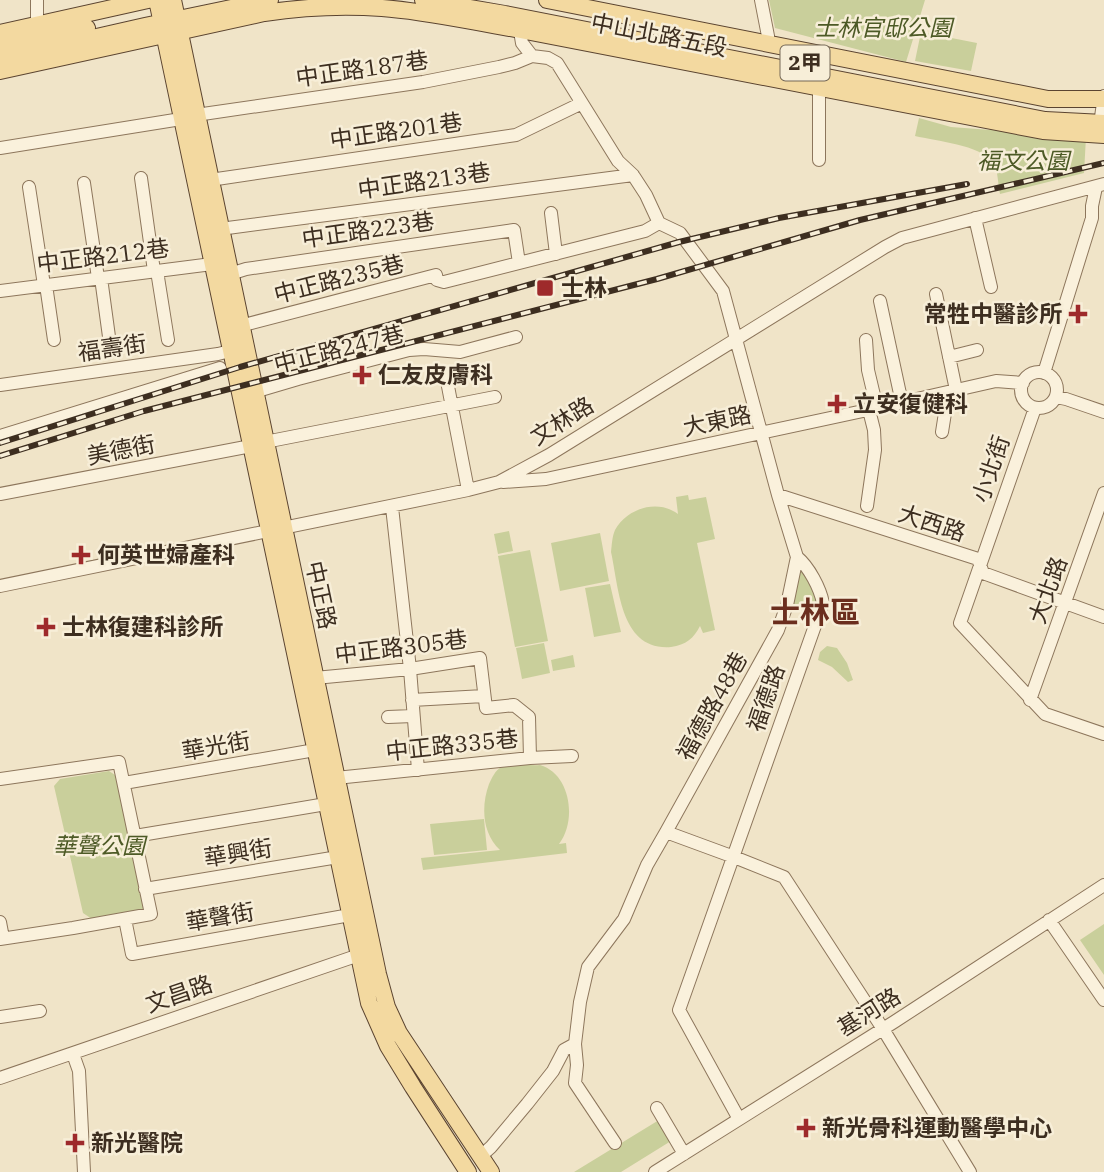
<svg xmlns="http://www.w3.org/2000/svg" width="1104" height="1172" font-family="'IBM Plex Serif','Noto Sans TC',serif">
<rect width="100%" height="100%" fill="#f0e4c8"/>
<!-- green -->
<path fill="#c9cf9b" d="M769,0H925L906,62L775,28Z
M921,32L977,43L971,71L915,61Z
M919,118L951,127L1086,137L1084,173L1000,194C998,185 998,169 993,162C980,145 936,141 915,136Z
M688,495L689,500L706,497L715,539L697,543L715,630L703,633L700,626C694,638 686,645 671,647C620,651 619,588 611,552C612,544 612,537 615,530C627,508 658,499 678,514L676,497Z
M509,531L513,551L498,554L494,534Z
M600,533L609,581L560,591L551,543Z
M530,550L548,641L515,647L498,556Z
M802,567L818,595L816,609L792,605Z
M610,584L621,632L594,637L585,588Z
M544,643L550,673L522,679L516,648Z
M827,646L837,648L847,663L853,680L848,682L832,667L818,660L820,652Z
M573,655L575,667L553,671L551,660Z
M540,765C571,774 577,821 559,844L566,843L567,853L423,870L421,858L500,850C482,833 481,806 489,784C492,778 495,770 502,767C510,763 531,766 540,765Z
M109,771L115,775L145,906L141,912L92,919L83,913L54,786L60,779Z
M484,819L487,850L434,855L430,824Z
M1104,924V975L1080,940Z
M659,1120L671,1141L621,1172H574Z"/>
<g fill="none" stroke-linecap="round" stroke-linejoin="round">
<defs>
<path id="minor" d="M37,0V25
M761,0L768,36V44
M520,31L522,43L532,56L548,58L557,63L618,161L633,175L646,195L659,223L680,233L723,291L778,495L797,557C809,567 820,588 823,603L679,1010L739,1119
M819,88V160
M196,115L423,82L499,67L515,63L532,56
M1099,131L1104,96
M0,148L181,119
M141,178L154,271
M210,180L516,135L582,103
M84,183L98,278
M29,187L44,285
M551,213L556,254
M975,218L991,287
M220,229L633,175
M157,271L168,340
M230,274L246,269L514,230L519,263
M101,278L110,344
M46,285L54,340
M0,291L212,264
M936,294L956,390
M880,301L902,403
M240,326L436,275L437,280L444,282L645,231L659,223
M866,340L868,370L877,408
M949,357L977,350
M1021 390a18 18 0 1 1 36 0a18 18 0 1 1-36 0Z
M1044,373L1092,218V206L1096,187
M446,376L468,490
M0,385L218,354L230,351
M254,392L298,379L409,350L424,349L460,352L516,337
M942,394L945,413L942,432
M1056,397L1066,399L1104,412
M1035,408L960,623L1045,714L1104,734
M0,436L220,368
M265,442L495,397
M503,482L546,479L877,408L996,381L1023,383
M0,494L251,446
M778,495L978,559L983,573L1104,617
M867,506L875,450L874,430L869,410
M392,507L410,669L418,770
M0,586L468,490L499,482L549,455L885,247L902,238L1104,184
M315,678L410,669L480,658L486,708L514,705L529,717L530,758
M412,700L484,696
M1030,700L1104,493
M388,717L413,716
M336,778L530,758L572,756
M0,779L119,762L151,914L73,928L0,939
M124,783L315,750
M666,832L734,857L784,877L883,1029L970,1172
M135,836L326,804
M145,889L338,857
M125,919L132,954L350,915
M1049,920L1104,1000
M0,922L3,938
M0,1017L40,1011
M575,1044L577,1065L575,1083L615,1143
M73,1054L79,1071L84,1172
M0,1078L359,955L366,954
M657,1108L684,1154
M481,1156L491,1147L527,1104L553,1071L564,1050L575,1044L580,1002L588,967L624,919L647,865L666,832L778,630L787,605L797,557
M655,1172L894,1022L1104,885"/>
<path id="major" d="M157,0L369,1003L388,1046L413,1087L468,1172
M173,0L378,974L387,1007L399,1033L491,1172
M423,0L505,14L1045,120L1104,123
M547,0L1048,99H1104
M0,33L148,0
M0,47L87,28
M0,59L145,26L270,0
M0,71L264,13C304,7 343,5 382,8C425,11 468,21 510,28L1043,131L1104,135"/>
</defs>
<!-- minor casing -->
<use href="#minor" stroke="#8d765c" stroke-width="14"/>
<!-- major casing -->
<use href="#major" stroke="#5b4430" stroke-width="18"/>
<!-- minor -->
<use href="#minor" stroke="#faf1dc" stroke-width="12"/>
<!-- major -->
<use href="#major" stroke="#f3d9a0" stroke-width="16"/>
<defs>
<path id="rail" d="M0,443L240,367L679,242L779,218L967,184
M0,456L144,411L657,279L860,220L1104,163"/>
</defs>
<!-- rail casing -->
<use href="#rail" stroke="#3d2e20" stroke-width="6"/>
<!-- rail -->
<use href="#rail" stroke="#f7eed8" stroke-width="3.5" stroke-dasharray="10" stroke-linecap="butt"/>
</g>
<!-- markers -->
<g fill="#9e2a2b" stroke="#f7eed8" stroke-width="2.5">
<rect x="536" y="279" width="18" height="18" rx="3.5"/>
<path d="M1074.5 303.5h7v7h7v7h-7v7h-7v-7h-7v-7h7z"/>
<path d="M358.5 364.5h7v7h7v7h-7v7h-7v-7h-7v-7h7z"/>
<path d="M833.5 393.5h7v7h7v7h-7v7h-7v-7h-7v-7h7z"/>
<path d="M77.5 544.5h7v7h7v7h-7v7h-7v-7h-7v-7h7z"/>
<path d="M42.5 616.5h7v7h7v7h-7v7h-7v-7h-7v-7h7z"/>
<path d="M802.5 1117.5h7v7h7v7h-7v7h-7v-7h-7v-7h7z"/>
<path d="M71.5 1132.5h7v7h7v7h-7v7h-7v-7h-7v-7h7z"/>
</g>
<g text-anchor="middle" stroke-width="5" stroke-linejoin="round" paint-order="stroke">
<!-- shield labels -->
<rect fill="#f7eed8" stroke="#756857" stroke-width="2" x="780.5" y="45.5" width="49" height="35" rx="5"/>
<g font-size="21" font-weight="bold" fill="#3d2e20">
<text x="805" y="70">2甲</text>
</g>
<!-- park labels -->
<g font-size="23" font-style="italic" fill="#4d5a26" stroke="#f7eed8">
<text x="883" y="36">士林官邸公園</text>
<text x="1023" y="169">福文公園</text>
<text x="99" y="854">華聲公園</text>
</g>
<!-- street labels -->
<g font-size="23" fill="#3d2e20" stroke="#f7eed8">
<text transform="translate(659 35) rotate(11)" y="8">中山北路五段</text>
<text transform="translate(362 69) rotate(-8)" y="8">中正路187巷</text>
<text transform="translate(396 131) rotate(-8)" y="8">中正路201巷</text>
<text transform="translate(424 181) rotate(-8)" y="8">中正路213巷</text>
<text transform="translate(368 230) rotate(-8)" y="8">中正路223巷</text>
<text transform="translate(103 256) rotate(-7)" y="8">中正路212巷</text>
<text transform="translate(339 279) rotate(-14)" y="8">中正路235巷</text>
<text transform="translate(112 348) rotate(-8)" y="8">福壽街</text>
<text transform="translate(339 349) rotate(-14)" y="8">中正路247巷</text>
<text transform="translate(562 421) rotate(-32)" y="8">文林路</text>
<text transform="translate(717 421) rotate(-12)" y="8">大東路</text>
<text transform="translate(121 450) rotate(-11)" y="8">美德街</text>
<text transform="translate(991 469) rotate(-71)" y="8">小北街</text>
<text transform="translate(932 523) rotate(18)" y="8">大西路</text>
<text transform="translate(1048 590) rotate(-70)" y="8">大北路</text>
<text transform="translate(321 595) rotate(78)" y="8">中正路</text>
<text transform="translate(401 647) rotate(-7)" y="8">中正路305巷</text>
<text transform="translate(766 698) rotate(-71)" y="8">福德路</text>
<text transform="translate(712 706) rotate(-61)" y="8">福德路48巷</text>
<text transform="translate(452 745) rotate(-6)" y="8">中正路335巷</text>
<text transform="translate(216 746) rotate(-10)" y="8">華光街</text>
<text transform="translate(238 853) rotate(-9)" y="8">華興街</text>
<text transform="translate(220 917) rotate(-10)" y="8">華聲街</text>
<text transform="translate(179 994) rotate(-19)" y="8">文昌路</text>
<text transform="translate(869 1012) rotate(-32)" y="8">基河路</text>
</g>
<!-- poi labels -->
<g font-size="23" font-weight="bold" fill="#3d2e20" stroke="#f7eed8" text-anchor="start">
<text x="561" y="296">士林</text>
<text x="1062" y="322" text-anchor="end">常牲中醫診所</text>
<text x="378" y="383">仁友皮膚科</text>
<text x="853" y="412">立安復健科</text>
<text x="97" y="563">何英世婦產科</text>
<text x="62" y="635">士林復建科診所</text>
<text x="822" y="1136">新光骨科運動醫學中心</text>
<text x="91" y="1151">新光醫院</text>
</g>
<!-- district labels -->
<g font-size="30" font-weight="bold" fill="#6b2e1e" stroke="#f7eed8">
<text x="815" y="623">士林區</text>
</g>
</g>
</svg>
